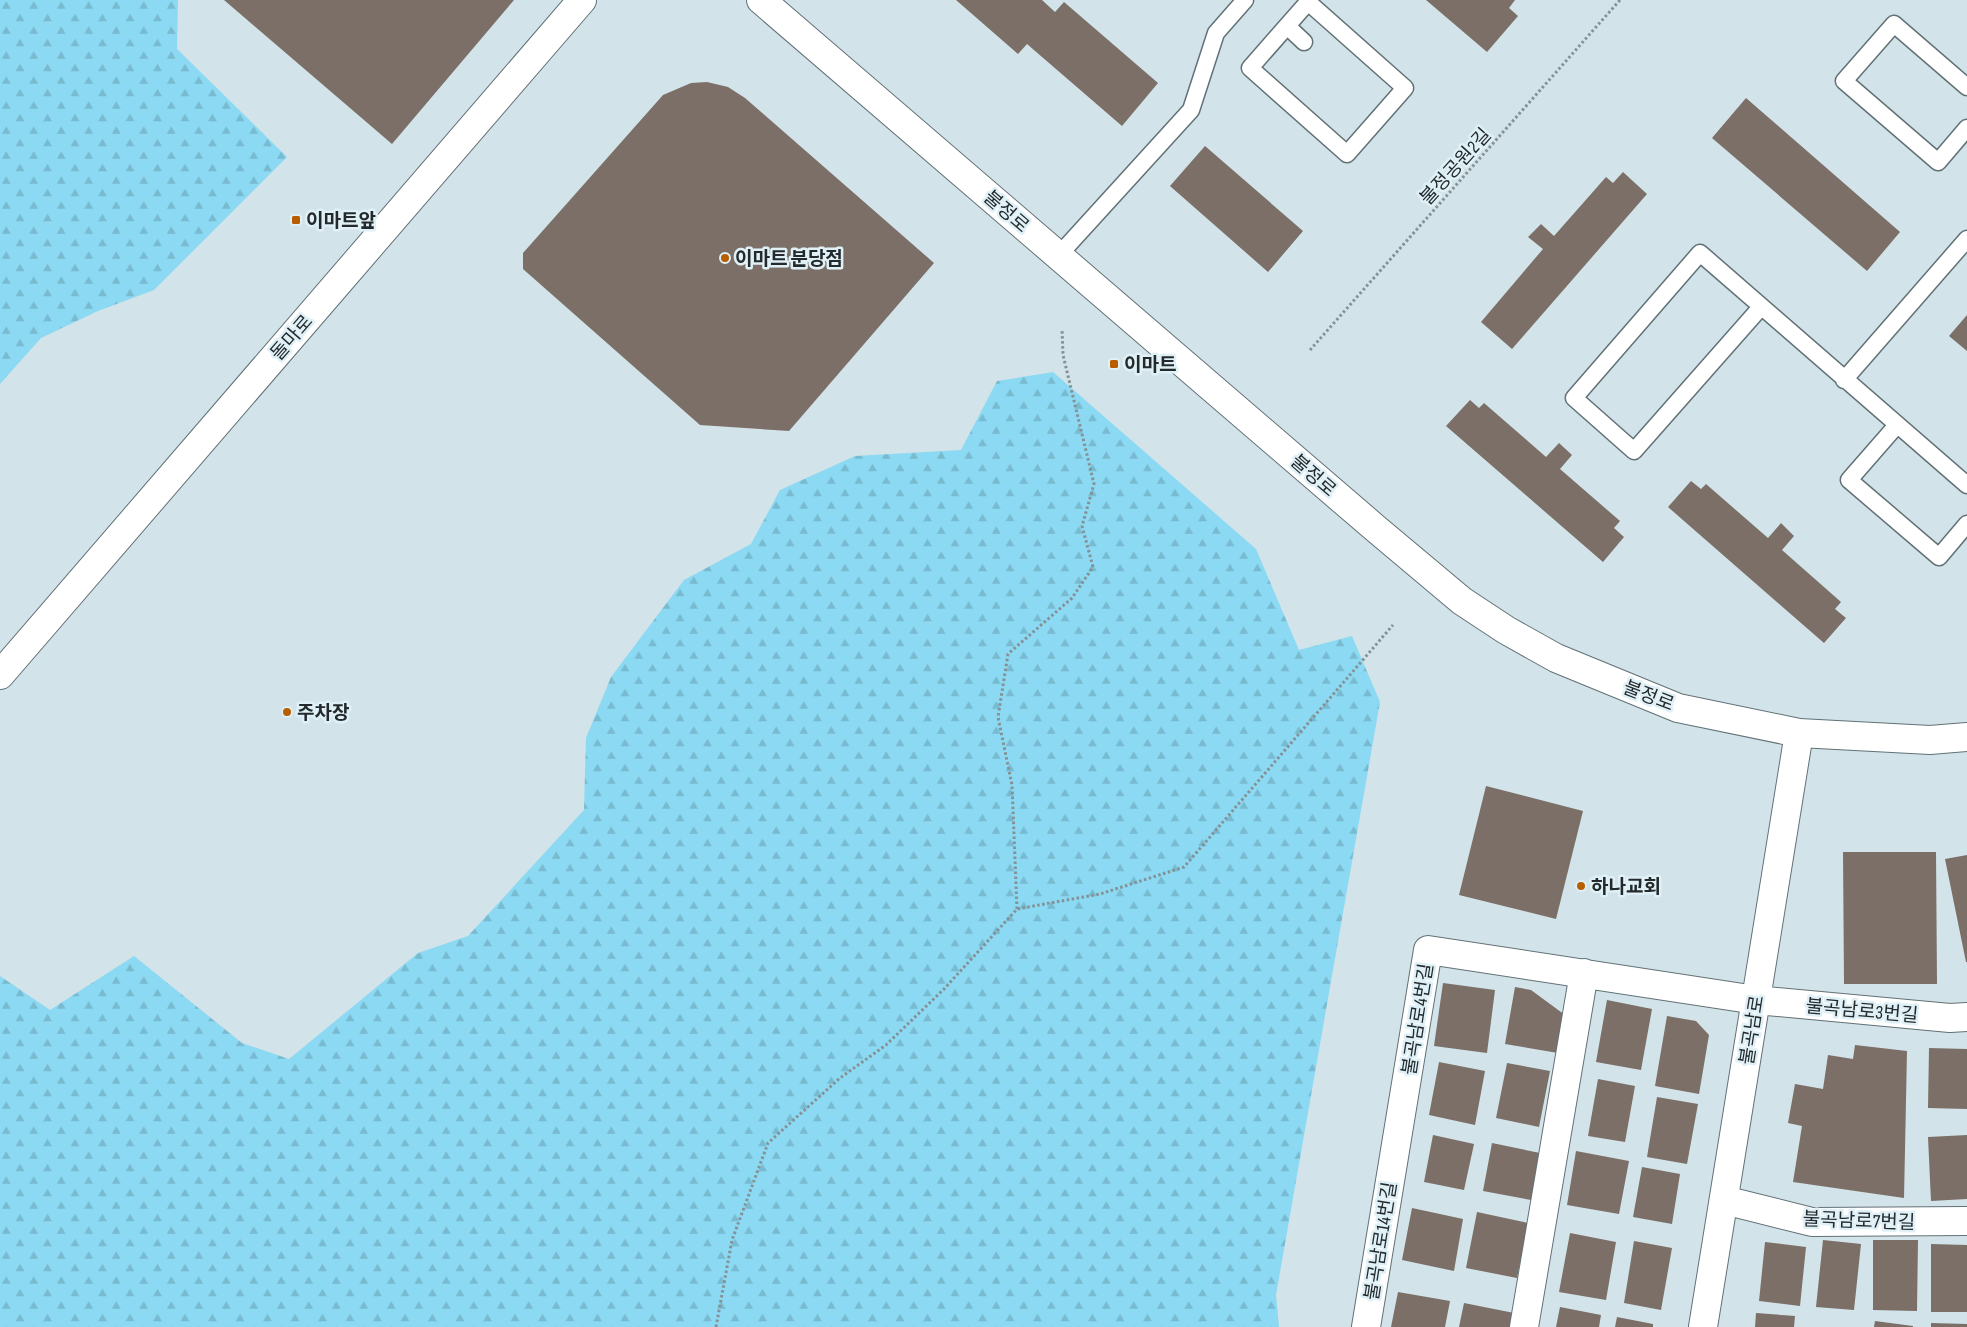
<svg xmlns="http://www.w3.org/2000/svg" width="1967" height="1327" font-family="'Sofia Sans Condensed','Noto Sans KR',sans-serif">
<defs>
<pattern id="forest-firs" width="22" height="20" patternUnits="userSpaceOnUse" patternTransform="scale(1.25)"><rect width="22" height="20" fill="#8bd9f2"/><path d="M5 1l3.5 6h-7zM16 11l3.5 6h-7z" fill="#78bad0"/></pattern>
</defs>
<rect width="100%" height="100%" fill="#d2e3e9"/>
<!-- forest -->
<path fill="url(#forest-firs)" d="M0,0H178L177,49L287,157L154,290L98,311L41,338L0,384Z
M1053,372L1256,549L1299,650L1352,636L1380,702L1276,1295L1279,1327H0V976L50,1010L134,956L242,1043L289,1059L418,953L468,936L584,810L586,738L611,677L684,580L751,544L780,490L855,456L961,450L997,381Z"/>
<!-- building -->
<path fill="#7b6f67" d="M224,0H514L392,144Z
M956,0H1042L1055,12L1064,2L1158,83L1122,126L1027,44L1018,54Z
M1426,0H1515L1509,8L1518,16L1487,52Z
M707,82L728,87L745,98L934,263L789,431L700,425L523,269V253L663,95L691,83Z
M1746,98L1900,232L1867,271L1712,138Z
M1205,146L1303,231L1268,272L1170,186Z
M1623,172L1647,194L1512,349L1481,322L1543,249L1528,237L1541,224L1554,236L1606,177L1613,183Z
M1967,315V351L1949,336Z
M1470,400L1479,408L1484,403L1546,457L1559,443L1572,455L1560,469L1620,521L1614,528L1624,537L1603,562L1446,426Z
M1691,481L1701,489L1706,484L1768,538L1781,523L1794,536L1782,550L1841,602L1835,609L1846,618L1824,643L1668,507Z
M1486,786L1583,811L1556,919L1459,895Z
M1843,852H1936L1937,984H1844Z
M1967,855V962H1966L1945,859Z
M1443,983L1495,990L1487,1053L1434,1046Z
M1515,987L1531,990L1565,1015L1558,1053L1505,1044Z
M1607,1000L1652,1009L1641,1070L1596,1062Z
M1667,1016L1696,1021L1709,1035L1699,1094L1655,1086Z
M1855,1045L1907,1051L1904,1198L1793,1182L1802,1126L1788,1123L1795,1084L1823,1089L1828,1055L1853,1059Z
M1929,1048L1967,1049V1109L1928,1108Z
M1439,1062L1485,1071L1475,1125L1429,1115Z
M1507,1063L1550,1071L1539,1127L1496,1118Z
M1598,1079L1635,1086L1625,1142L1588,1136Z
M1657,1097L1698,1104L1687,1164L1647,1157Z
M1433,1135L1474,1144L1464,1190L1424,1182Z
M1967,1135V1199L1931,1201L1928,1137Z
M1492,1143L1540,1153L1531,1200L1483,1191Z
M1576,1151L1629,1161L1619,1214L1567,1205Z
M1642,1167L1680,1174L1672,1224L1633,1217Z
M1412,1208L1463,1219L1454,1271L1402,1260Z
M1477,1212L1528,1223L1517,1278L1466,1268Z
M1570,1233L1616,1242L1606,1300L1559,1292Z
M1823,1240L1861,1244L1854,1310L1816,1307Z
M1873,1240H1918L1917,1311L1873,1310Z
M1634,1241L1672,1248L1661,1310L1624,1303Z
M1765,1242L1806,1247L1800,1306L1759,1301Z
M1931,1244L1967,1245V1312H1931Z
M1398,1292L1450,1301L1445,1327H1391Z
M1464,1303L1514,1313L1511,1327H1459Z
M1560,1307L1601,1315L1599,1327H1556Z
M1756,1313L1795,1316L1794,1327H1755Z
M1617,1317L1653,1324V1327H1615Z
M1875,1321L1913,1326V1327H1874Z
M1931,1323L1967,1324V1327H1931Z"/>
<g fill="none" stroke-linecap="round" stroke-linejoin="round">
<defs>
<path id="lane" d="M1307,0L1308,2L1405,88L1347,154L1250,68L1308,2
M1287,26L1304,42
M1967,87L1894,24L1844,81L1938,162L1967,128
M1059,255L1191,110L1216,33L1245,0
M1761,307L1634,451L1574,398L1700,253L1967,485
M1844,380L1967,239
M1897,425L1849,480L1939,557L1967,524"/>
<path id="street" d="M1724,1200L1812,1222L1967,1221
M1366,1327L1428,950L1756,1000L1950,1018L1967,1017
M1524,1327L1584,973
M1703,1327L1799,733"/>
<path id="secondary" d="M761,0L1375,528L1462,601L1506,630L1556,658L1678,708L1799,733L1930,740L1967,737"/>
<path id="primary" d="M0,675L582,0"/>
</defs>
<!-- lane casing -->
<use href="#lane" stroke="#627176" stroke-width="19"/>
<!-- street casing -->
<use href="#street" stroke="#627176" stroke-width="30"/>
<!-- secondary casing -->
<use href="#secondary" stroke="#627176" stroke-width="30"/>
<!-- primary casing -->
<use href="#primary" stroke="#627176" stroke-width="30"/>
<!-- path -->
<path stroke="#859195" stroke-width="3" stroke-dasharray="2.5 2.5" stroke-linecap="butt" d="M1310,350L1620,0
M1017,909L1012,785L998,717L1008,654L1072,598L1093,567L1082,526L1094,484L1063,355L1062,329
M716,1327L732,1240L768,1143L840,1078L886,1045L944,989L1017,909L1100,894L1184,867L1393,625"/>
<!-- lane -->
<use href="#lane" stroke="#fff" stroke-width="16"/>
<!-- street -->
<use href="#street" stroke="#fff" stroke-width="28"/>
<!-- secondary -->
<use href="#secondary" stroke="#fff" stroke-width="28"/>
<!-- primary -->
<use href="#primary" stroke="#fff" stroke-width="28"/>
</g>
<!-- markers -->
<g fill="#b85d00" stroke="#dff0f7" stroke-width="2">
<rect x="291" y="215" width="10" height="10" rx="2.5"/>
<circle cx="725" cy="258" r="5"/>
<rect x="1109" y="359" width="10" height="10" rx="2.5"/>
<circle cx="287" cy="712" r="5"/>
<circle cx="1581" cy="886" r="5"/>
</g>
<g text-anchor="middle" stroke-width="5" stroke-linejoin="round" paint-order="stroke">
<!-- street labels -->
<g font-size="19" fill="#242a2c" stroke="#dff0f7">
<text transform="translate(1455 166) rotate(-48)" y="7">불정공원2길</text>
<text transform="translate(1007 211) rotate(41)" y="7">불정로</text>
<text transform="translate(291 337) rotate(-49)" y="7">돌마로</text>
<text transform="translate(1314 475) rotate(41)" y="7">불정로</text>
<text transform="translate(1649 695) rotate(21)" y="7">불정로</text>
<text transform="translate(1862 1010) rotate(5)" y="7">불곡남로3번길</text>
<text transform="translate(1417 1019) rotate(-81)" y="7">불곡남로4번길</text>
<text transform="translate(1751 1030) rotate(-81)" y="7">불곡남로</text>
<text transform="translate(1859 1220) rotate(2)" y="7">불곡남로7번길</text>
<text transform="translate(1380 1241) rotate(-81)" y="7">불곡남로14번길</text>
</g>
<!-- poi labels -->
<g font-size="19" font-weight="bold" fill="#242a2c" stroke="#dff0f7" text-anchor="start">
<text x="306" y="227">이마트앞</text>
<text x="735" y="265">이마트 분당점</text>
<text x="1124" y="371">이마트</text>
<text x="297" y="719">주차장</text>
<text x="1591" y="893">하나교회</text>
</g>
</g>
</svg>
